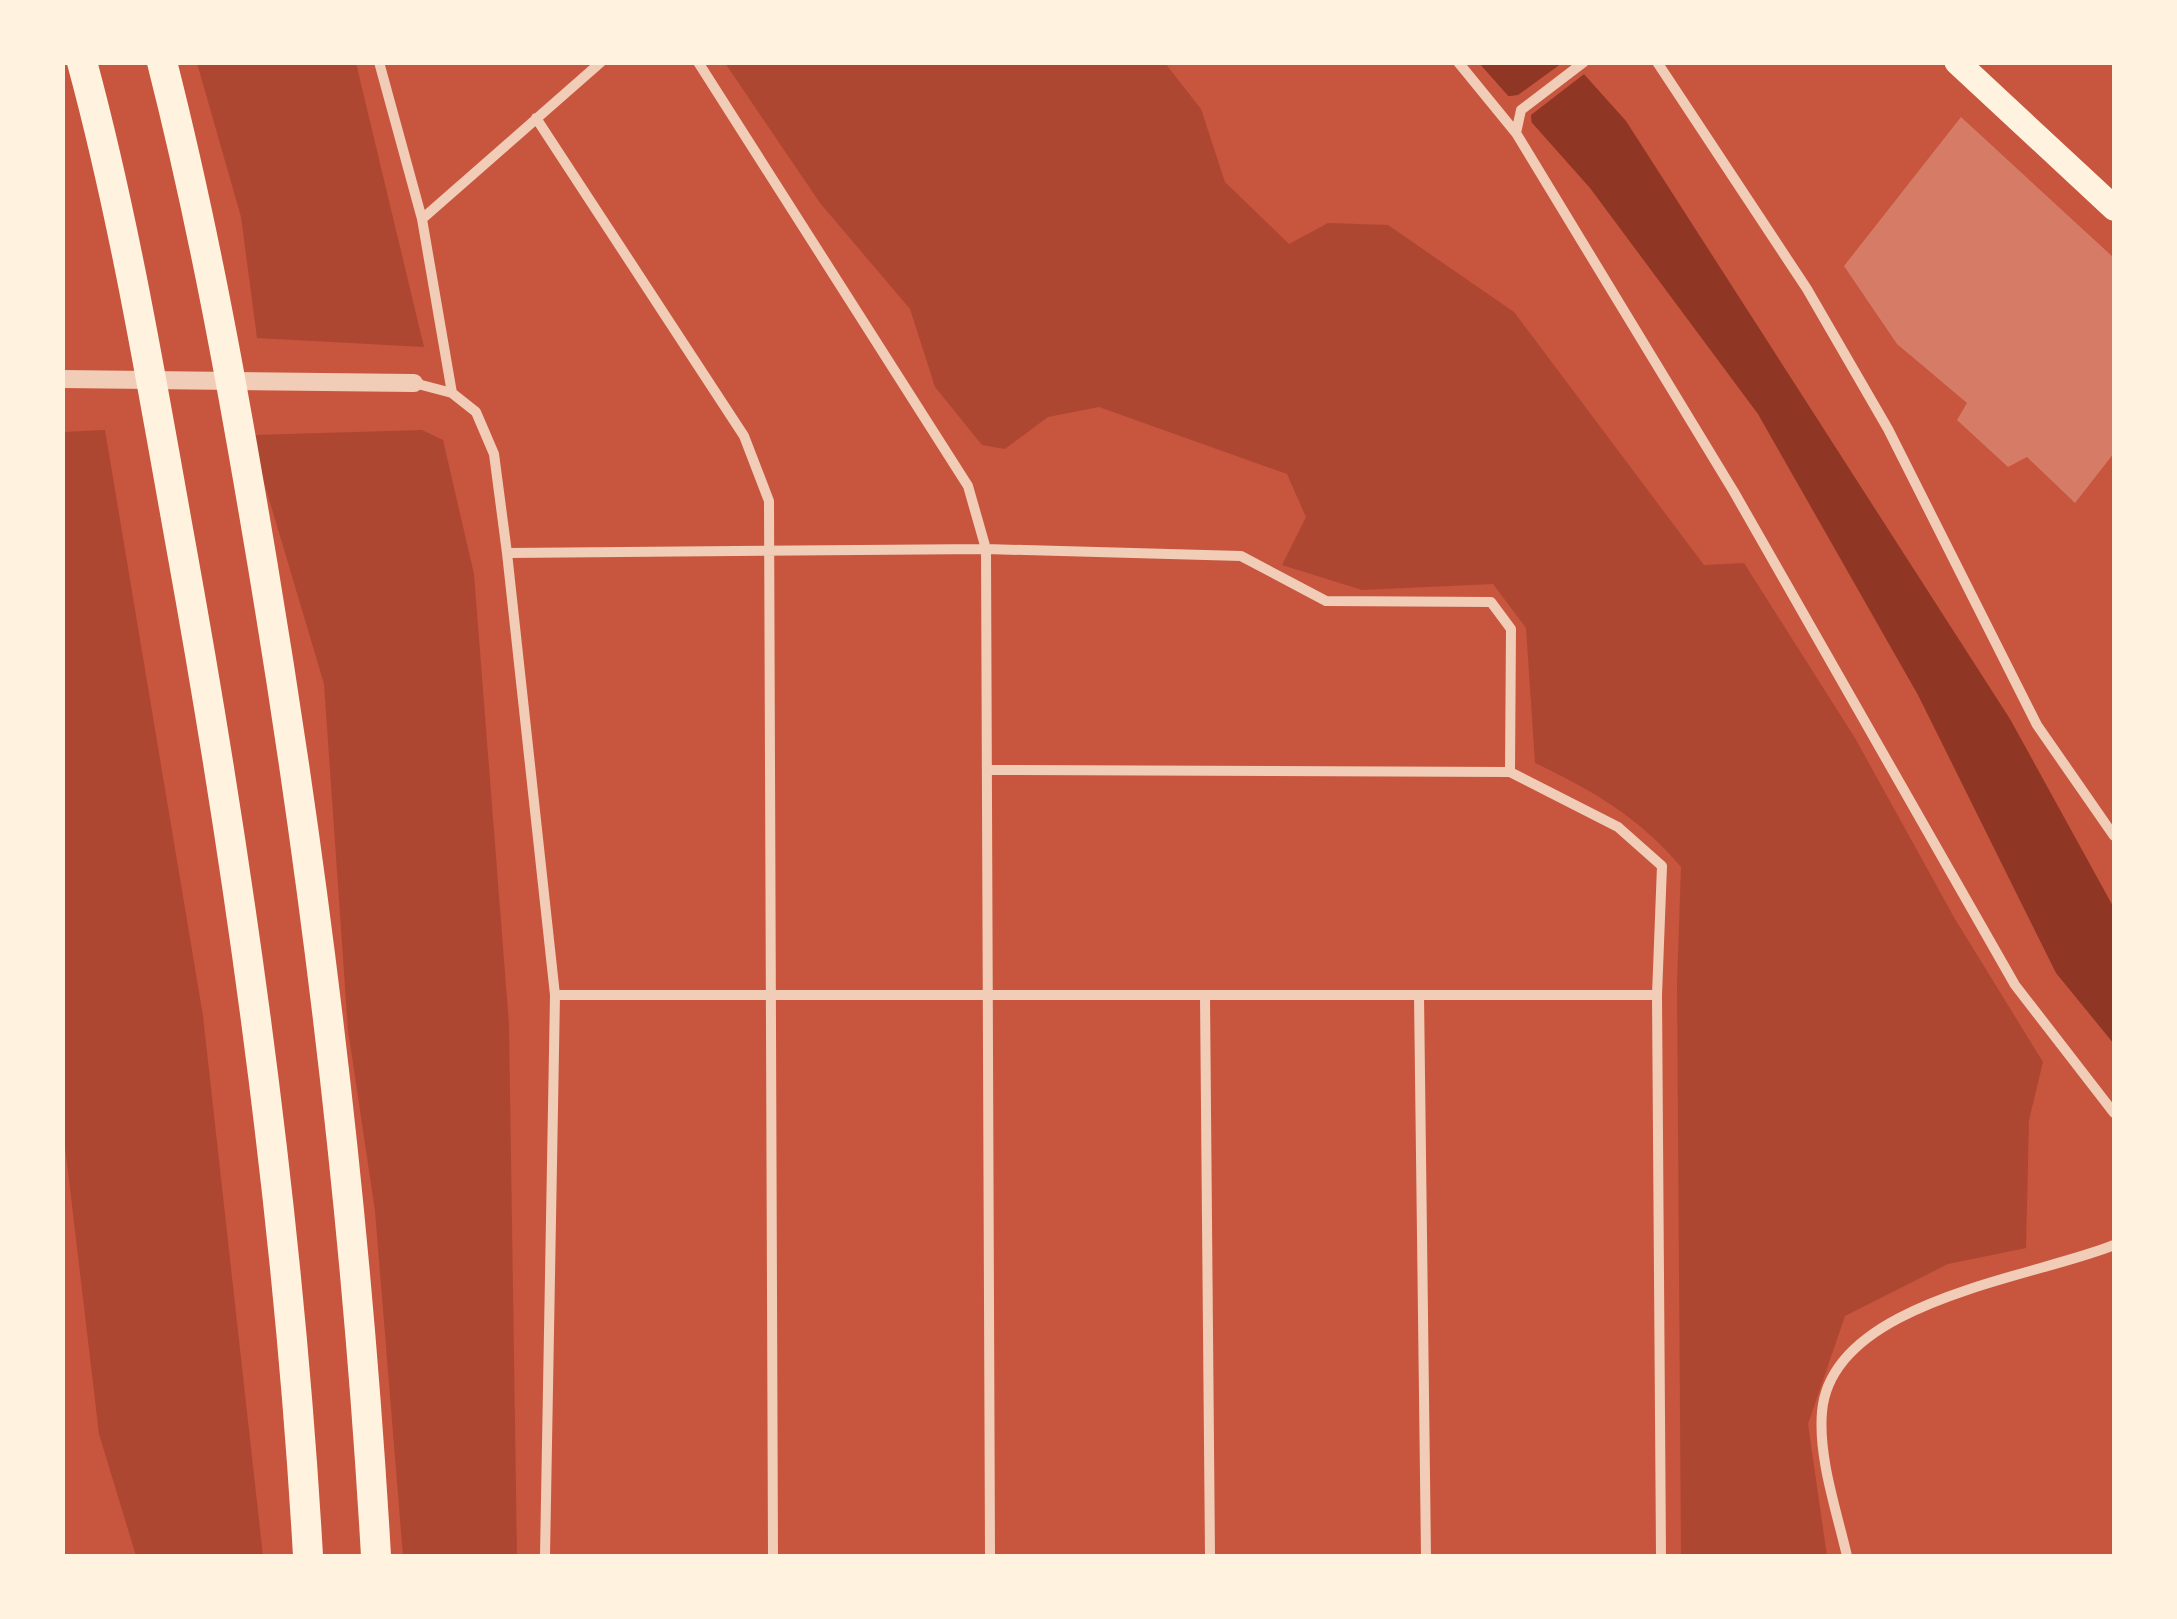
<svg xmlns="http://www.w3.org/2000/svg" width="2177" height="1619" font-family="Karla,sans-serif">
<rect width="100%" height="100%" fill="#c8553d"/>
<!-- green -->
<path fill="#ae4732" d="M197,63H356L424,347L257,338L241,217Z
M725,63H1165L1201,109L1225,182L1289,244L1328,223L1388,225L1514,312L1704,565L1744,563L1855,738L1955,919L2043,1062L2029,1120L2026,1248L1948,1264L1845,1316L1808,1424L1827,1556H1681L1677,985L1681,867C1640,818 1592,790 1535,763L1526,628L1493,584L1362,590L1282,565L1306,517L1287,474L1099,407L1048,417L1005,449L982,445L935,387L910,309L820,203Z
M105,430L203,1016L263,1556H136L99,1434L63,1129L62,432Z
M422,430L443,440L474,574L509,1024L517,1556H403L375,1211L348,1030L324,684L250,435Z"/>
<!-- water -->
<path fill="#8f3625" d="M1479,63H1574L1626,121L2010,719L2114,908V1044L2056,973L1918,695L1758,414L1590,188Z"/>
<!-- pier -->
<path fill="#c8553d" d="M1581,62L1588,71L1531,115L1532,129L1503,97L1518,95L1562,63Z"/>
<!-- building -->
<path fill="#d67c66" d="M1961,117L2114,258V453L2075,503L2027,457L2008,467L1957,420L1967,403L1897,344L1844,266Z"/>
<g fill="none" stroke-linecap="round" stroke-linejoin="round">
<!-- minor -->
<path stroke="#f1ccb7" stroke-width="10" d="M379,62L422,219L452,393
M698,62L968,486L986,549L990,1556
M1458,62L1516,133L1734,492L2015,985L2114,1113
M1657,62L1807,289L1888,429L2037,725L2114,836
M536,118L744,436L769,501L773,1556
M1516,133L1521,110L1584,62
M422,219L601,62
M414,383L452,393L476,412L494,454L507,553L555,995L545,1556
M507,553L986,549L1241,556L1326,601L1491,602L1511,629L1510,772L1618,827L1662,866L1657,995L1661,1556
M987,770L1510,772
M555,995H1657
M1419,995L1426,1556
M1205,996L1210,1556
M1847,1556C1837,1512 1818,1458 1822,1412C1831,1301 2033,1278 2114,1245"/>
<!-- tertiary -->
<path stroke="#f1ccb7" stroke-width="18" d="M62,379L414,383"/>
<!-- primary -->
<path stroke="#fff3e0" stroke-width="25" d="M1957,62L2114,208"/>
<!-- motorway -->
<path stroke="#fff3e0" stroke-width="30" d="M82,62C125,221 152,385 181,546C241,877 289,1221 308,1556
M162,62C204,227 234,394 262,561C317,890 357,1224 376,1556"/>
</g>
<!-- border -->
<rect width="2177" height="1619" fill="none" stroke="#fff3e0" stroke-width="130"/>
</svg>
